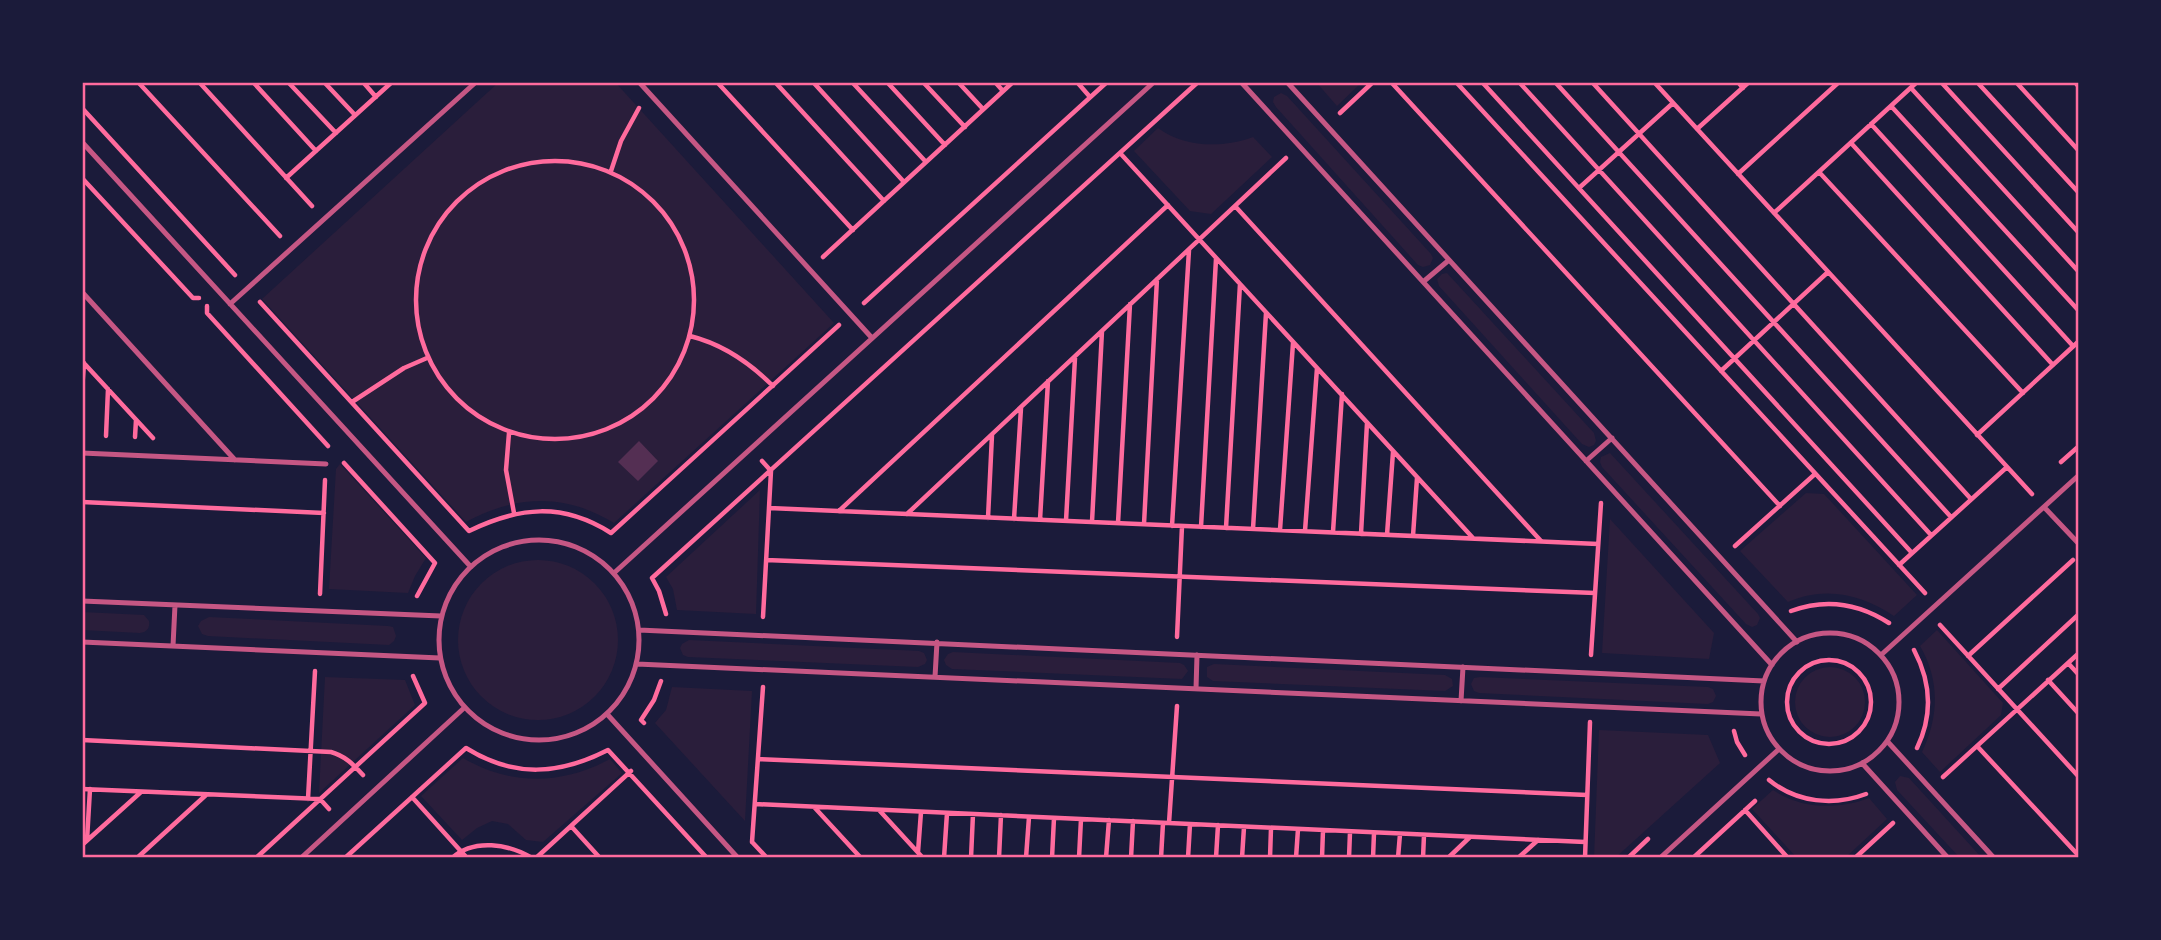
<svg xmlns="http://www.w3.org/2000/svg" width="2161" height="940" font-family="Merriweather,serif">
<rect width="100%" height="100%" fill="#1b1b3a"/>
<!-- green -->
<path fill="#2a1e3b" d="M499,82H615L834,323L614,523C565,493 516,495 466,522L262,299Z
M1316,82H1362L1337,106Z
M1281,93L1287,96L1431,254L1433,258L1430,265L1423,267L1418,265L1276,107L1273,102L1274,97Z
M1158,128C1185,148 1223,148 1253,137L1272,157L1211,214L1190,211L1134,151Z
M1447,273L1594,433L1596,441L1594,445L1589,447L1582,444L1439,286L1437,279L1442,274Z
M1610,453L1758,614L1760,618L1757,625L1752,627L1746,624L1602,467L1600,462L1601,457Z
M340,464L426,558L415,576L408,593L329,589L336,469Z
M760,490L756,614L677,610L673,589L666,577Z
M1806,493L1824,494L1917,595L1894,616C1861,594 1825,586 1788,602L1740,551Z
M1610,519L1714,633L1709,659L1602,653Z
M458 640a80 80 0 1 1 160 0a80 80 0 1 1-160 0Z
M82,612L144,615L149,621C150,628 147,632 140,633L82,630Z
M209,617L388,626L393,627L396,636L394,641L389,645L208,636L202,634L198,626L201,621Z
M1937,630L2003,703L2001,715L1940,772L1922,752C1939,717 1940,680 1920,646Z
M689,640L919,651L924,653L927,660L925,664L918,667L688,657L683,655L680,648L682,644Z
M953,652L1180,663L1184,665L1188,671L1182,679L952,669L946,665L944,660L948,654Z
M1214,664L1445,675L1452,679L1453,686L1445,691L1213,681L1207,677V667Z
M1795 702a35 35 0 1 1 70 0a35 35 0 1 1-70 0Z
M325,677L405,680L415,705L319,793Z
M1480,677L1708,687L1713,689L1716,696L1713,702L1708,704L1479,693L1474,691L1471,684L1474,678Z
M672,687L752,691L745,821L655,723L666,710Z
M1599,730L1708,735L1720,763L1615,858H1594Z
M463,758C511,786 562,785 610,759L622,773L543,842L526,840L508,824L492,821L477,828L462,840L421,796Z
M1900,776L1909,778L1982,858H1960L1897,790L1895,782Z
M1773,790C1801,809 1838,810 1869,798L1887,819L1845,858H1797L1752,809Z"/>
<!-- building -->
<path fill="#542f53" d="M639,441L658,461L638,481L618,462Z"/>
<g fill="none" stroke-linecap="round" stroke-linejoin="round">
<!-- path -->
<path stroke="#ff6b9d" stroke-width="4.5" d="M138,82L280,236
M199,82L312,206
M253,82L316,151
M288,82L336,133
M324,82L355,115
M363,82L376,97
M717,82L853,230
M775,82L884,201
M813,82L904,182
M852,82L926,162
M887,82L945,145
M923,82L965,127
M958,82L983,109
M995,82L1003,91
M1077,82L1090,97
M1391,82L1780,506
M1456,82L1925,593
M1482,82L1912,553
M1519,82L1931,535
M1555,82L1951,517
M1592,82L1971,499
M1654,82L2032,494
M1738,82L1743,88
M1941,82L2079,233
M1977,82L2079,193
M2016,82L2079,151
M2075,82L2079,87
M1911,88L2079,272
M1891,106L2079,311
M82,108L235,275
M1340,113L1373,82
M1871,124L2073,346
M1697,129L1749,82
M1851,143L2053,365
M1120,153L1473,538
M416 300a139 139 0 1 1 278 0a139 139 0 1 1-278 0Z
M611,171L621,141L639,108
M1819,172L2023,393
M1738,174L1839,82
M82,178L193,298H199
M286,178L392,82
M1579,188L1673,103
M1235,206L1541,541
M1774,213L1917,82
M823,257L1013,82
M260,302L469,531C519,507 562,502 611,533L839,325
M864,303L1107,82
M207,306V313L328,446
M690,336C722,344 749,362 773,386
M82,361L153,438
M1721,371L1828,272
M82,390L84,363
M352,402L404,368L427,358
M509,433L506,470L514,513
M1977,435L2079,341
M106,436L108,389
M135,437L136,420
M762,461L771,471L763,617
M2061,462L2079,446
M344,463L435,563L417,596
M82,502L324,513
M769,508L1598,544
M839,511L1168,205
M907,514L1286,158
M988,518L992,435
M1014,519L1021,408
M1040,520L1048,381
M1066,521L1075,358
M1092,522L1102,331
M1118,523L1130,304
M1144,524L1157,279
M1172,526L1189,250
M1201,527L1216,259
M1226,528L1240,284
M1253,529L1266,313
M1280,530L1293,343
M1305,531L1317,368
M1333,532L1342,394
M1361,534L1367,423
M1387,535L1393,452
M1413,536L1417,478
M1735,546L1815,474
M766,560L1595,593
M1899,565L2007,467
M320,594L325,480
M1791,611C1826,598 1858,603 1889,623
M666,614L659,591L652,578L1198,82
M1940,625L2079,777
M1177,637L1182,526
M1914,650C1931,682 1933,715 1917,748
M1591,655L1601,503
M1968,656L2073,560
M1787 702a42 42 0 1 1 84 0a42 42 0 1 1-84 0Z
M2068,663L2079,675
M2048,680L2079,714
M1998,689L2079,614
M644,723L641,720L654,700L661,681
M1734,731L1737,742L1745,755
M82,740L331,752C345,756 353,764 363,775
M1977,746L2079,856
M758,759L1587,795
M1943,777L2079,653
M1769,780C1797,803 1834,806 1866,794
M82,789L320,799L329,809
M412,797L467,858
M308,799L315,671
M755,804L1585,842
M815,808L861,858
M879,810L923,858
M1745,810L1788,858
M1169,823L1177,706
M571,826L600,858
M87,840L90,789
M752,842L763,687
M753,843L767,858
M82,845L141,792
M918,852L921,812
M137,858L206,795
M256,858L425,703L413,676
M345,858L466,748C514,778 559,775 608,750L707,858
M452,858C474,838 509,844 532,858
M536,858L631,771
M944,858L947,813
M971,858L973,814
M999,858L1001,815
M1026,858L1029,817
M1052,858L1054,818
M1079,858L1081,819
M1106,858L1109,820
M1131,858L1133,821
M1161,858L1163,823
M1188,858L1190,824
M1216,858L1218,825
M1242,858L1244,827
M1270,858L1271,828
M1296,858L1298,829
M1322,858L1323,830
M1349,858L1350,832
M1373,858L1374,833
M1398,858L1400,834
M1423,858L1424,835
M1448,858L1470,837
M1518,858L1538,840
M1585,858L1590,722
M1628,858L1648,839
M1693,858L1755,801
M1855,858L1893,823"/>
<!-- service -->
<path stroke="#c65784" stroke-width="5" d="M639,82L872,338
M1241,82L1772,665
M1287,82L1797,642
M82,142L471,567
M1423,282L1449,260
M82,292L235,460
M230,304L476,82
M82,453L326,464
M1586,461L1612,438
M2044,507L2079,544
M439 640a100 100 0 1 1 200 0a100 100 0 1 1-200 0Z
M614,573L1154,82
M82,601L441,616
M639,630L1764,681
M1761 702a69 69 0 1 1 138 0a69 69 0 1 1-138 0Z
M82,642L440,658
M173,646L175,605
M1881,655L2079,475
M637,664L1761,714
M935,677L937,642
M1196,689L1197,655
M1461,701L1463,667
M607,714L738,858
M1887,741L1994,858
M1862,763L1948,858
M301,858L464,708
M1660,858L1779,749"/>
</g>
<!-- border -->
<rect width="2161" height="940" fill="none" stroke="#1b1b3a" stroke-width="168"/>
<rect x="84" y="84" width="1993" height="772" fill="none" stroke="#ff6b9d" stroke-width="2.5"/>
</svg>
